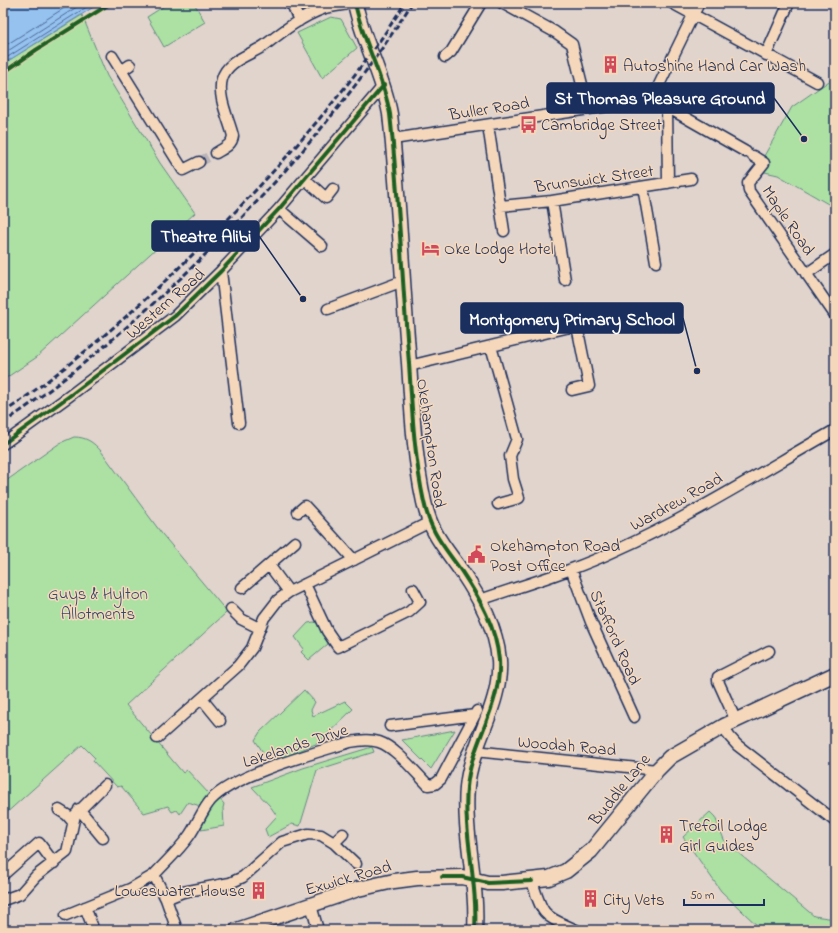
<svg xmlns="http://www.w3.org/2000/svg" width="838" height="933" font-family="'Indie Flower',sans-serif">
<rect width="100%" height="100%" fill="#e1d4cd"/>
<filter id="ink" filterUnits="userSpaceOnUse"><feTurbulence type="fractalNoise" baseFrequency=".025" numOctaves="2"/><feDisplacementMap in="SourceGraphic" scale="8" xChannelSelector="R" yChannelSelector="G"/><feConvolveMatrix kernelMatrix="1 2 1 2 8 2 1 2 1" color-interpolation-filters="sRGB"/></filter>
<g filter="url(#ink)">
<!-- green -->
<path fill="#ace1a3" stroke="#648880" d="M169,3H194L205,22L164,47L147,17Z
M82,15L107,76L160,163L195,213L37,357L3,380V64Z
M331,17L341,19L357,48L322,78L297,33Z
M835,77V208L778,175L756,170L792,107Z
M74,437C86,437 93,442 101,451L162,534L227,612L126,705L183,773L187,770L209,794L219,798L224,804L223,808L224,826L201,830V826L209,814L200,806L188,802L180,814L177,810L172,812L168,806L144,813L121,786L117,787L93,761L95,758L82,745L3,816V483L60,443Z
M314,622L320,624L328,644L309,660L301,652L304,649L295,637L308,623Z
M304,690L315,702L311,710L313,716L345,701L353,709L318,743L289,755L268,760L255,740L260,732Z
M455,730L431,769L402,740Z
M372,747L374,752L317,770L300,826L292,824L268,837L265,829L277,816L270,806L252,787L303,768Z
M710,812L715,817L725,842L814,916L835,919V930H762L721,891L683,837Z"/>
<!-- water -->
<path fill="#96c2ef" stroke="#6587b5" d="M3,3H100L3,64Z"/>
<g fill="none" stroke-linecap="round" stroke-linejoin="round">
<!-- shore -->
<path stroke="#4c6a98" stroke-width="1" d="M3,47L72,3
M3,54L83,3
M3,60L93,3"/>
<!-- street-tunnel -->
<path stroke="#b9b3b7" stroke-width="10" stroke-dasharray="10 5" stroke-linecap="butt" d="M199,162L216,153"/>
<defs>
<path id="street" d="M288,3L293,6L299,21
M502,3L555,32L572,44L588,109
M672,3L817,82
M766,55L789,3
M112,56L183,170L199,162
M445,57L451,52L481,3
M121,71L130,65
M651,98L746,152
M667,107L668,183
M488,125L504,231
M393,139L648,100L657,89L699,3
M216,153C224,148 232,145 233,136C229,119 217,97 222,79C227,60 251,55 265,45C283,31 302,16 325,8C334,6 345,5 355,3
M753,156L764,163L748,183L749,191L835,315
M305,179L326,198L333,189
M643,187L656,262
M552,201L565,280
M501,206L552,201L691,179
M279,209L322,246
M221,271L239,423
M806,274L835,254
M328,309L403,281
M491,346L517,439L510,456L513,479L519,498L498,504
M409,366L582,324
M572,390L589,386L577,326
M3,444L68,397L175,316L221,271L279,209L384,85
M298,512L305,506L354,560
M269,565L289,592
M571,569L591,622L634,717
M305,584L327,631L338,647L409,612L420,602L413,589
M242,588L295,542
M480,600C526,584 573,571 617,550C692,516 763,471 835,430
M231,609L241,619L259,628
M202,699L220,721
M736,721L718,681V677L769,651
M390,726L475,715
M724,726L729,736L737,745L835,821
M157,738L238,666L252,648L264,618L278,600L289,592L430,522
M475,751L657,770
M79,809L103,838
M59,810L67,815L73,822
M334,843L343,834
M4,874L39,843L54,863
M532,881C543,917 543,915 576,930
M166,899L183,892L230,883L243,877L282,842L308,834L321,835L334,843L356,864
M3,900L20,894L36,876L67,852L75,815L105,785
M311,905L318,930
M85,907L92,925
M66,915L130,889L154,875
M177,930L166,899L154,875C166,862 179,850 189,836C197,825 202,810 211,800C235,774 315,753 350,742C360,740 370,739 379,742C395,747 415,772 428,785L435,784L441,779L477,711"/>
<path id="secondary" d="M355,3C362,40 383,74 390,114C399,196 402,280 409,363C412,409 414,456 424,502C431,534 444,546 462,572C480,599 496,627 499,660C502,705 471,743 467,787C463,835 478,882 475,930
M237,930L358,889L394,881L417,878L462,877L488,883H502L549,878L566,871L591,851L657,770L670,757L724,726L835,674"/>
</defs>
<!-- street casing -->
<use href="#street" stroke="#1b2f5e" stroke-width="13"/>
<!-- secondary casing -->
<use href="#secondary" stroke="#1b2f5e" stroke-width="17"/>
<!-- street -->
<use href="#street" stroke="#f5d8bb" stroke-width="10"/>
<!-- secondary -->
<use href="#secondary" stroke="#f5d8bb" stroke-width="14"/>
<!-- rail -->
<path stroke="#1b2f5e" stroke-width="3" stroke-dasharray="6 3" stroke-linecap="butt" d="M3,413C86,356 161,288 231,216C295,150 356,80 405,3
M3,423C66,381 125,330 181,278C268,195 348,105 412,3"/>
<defs>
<path id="cycleway" d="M355,3C362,40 383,74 390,114C399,196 402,280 409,363C412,409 414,456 424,502C431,534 444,546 462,572C480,599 496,627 499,660C502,705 471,743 467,787C463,835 478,882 475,930
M3,73L36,50L111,3
M3,444L68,397L175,316L221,271L279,209L384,85
M442,877H462L488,883L532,881"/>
</defs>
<!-- cycleway casing -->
<use href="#cycleway" stroke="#f5d8bb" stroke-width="6"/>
<!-- cycleway -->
<use href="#cycleway" stroke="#1b5e20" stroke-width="4"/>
</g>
</g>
<!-- icons -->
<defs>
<symbol id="building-bare" viewBox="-9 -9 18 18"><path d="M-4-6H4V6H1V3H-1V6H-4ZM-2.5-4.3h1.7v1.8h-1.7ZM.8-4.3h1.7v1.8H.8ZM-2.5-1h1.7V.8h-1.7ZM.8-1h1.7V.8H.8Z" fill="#d1495b" stroke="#f5d8bb" stroke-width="2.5" paint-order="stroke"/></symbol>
<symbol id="bus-bare" viewBox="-9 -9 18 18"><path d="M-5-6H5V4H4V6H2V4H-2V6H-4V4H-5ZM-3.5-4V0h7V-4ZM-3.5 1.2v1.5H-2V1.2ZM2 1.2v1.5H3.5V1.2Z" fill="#d1495b" stroke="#f5d8bb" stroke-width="2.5" paint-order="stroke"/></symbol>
<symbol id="hotel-bare" viewBox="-9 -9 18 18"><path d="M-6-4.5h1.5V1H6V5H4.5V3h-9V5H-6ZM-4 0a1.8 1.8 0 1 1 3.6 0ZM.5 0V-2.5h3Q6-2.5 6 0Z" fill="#d1495b" stroke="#f5d8bb" stroke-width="2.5" paint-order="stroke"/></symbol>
<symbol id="civic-bare" viewBox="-9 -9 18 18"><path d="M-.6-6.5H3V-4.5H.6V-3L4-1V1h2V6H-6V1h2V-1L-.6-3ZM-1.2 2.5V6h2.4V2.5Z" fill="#d1495b" stroke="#f5d8bb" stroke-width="2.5" paint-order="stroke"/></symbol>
</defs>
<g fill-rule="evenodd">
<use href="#building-bare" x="598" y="52" width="25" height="25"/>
<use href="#bus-bare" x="516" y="112" width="25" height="25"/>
<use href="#hotel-bare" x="418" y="236" width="25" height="25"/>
<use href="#civic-bare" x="464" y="542" width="25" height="25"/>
<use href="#building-bare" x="654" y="822" width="25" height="25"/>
<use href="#building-bare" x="246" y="878" width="25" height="25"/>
<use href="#building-bare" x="578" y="886" width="25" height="25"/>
</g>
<g text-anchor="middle" stroke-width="3" stroke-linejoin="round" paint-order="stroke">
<!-- poi labels -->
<g font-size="17" fill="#1b2f5e" stroke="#f5d8bb" text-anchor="start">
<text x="623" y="71">Autoshine Hand Car Wash</text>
<text x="541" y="130">Cambridge Street</text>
<text x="444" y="254">Oke Lodge Hotel</text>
<text x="490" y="551">Okehampton Road<tspan x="490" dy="20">Post Office</tspan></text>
<text x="679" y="831">Trefoil Lodge<tspan x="679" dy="20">Girl Guides</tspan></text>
<text x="245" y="896" text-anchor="end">Loweswater House</text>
<text x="603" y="905">City Vets</text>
</g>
<!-- street labels -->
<g font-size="17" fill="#1b2f5e" stroke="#f5d8bb">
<text transform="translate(489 108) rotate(-9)" y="6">Buller Road</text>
<text transform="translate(594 178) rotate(-8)" y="6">Brunswick Street</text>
<text transform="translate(789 220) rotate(56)" y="6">Maple Road</text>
<text transform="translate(165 303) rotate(-41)" y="6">Western Road</text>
<text transform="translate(432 443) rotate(82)" y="6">Okehampton Road</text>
<text transform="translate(676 501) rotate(-29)" y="6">Wardrew Road</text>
<text transform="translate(616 637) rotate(66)" y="6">Stafford Road</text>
<text transform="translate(295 745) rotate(-18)" y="6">Lakelands Drive</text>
<text transform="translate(567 745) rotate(5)" y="6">Woodah Road</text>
<text transform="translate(619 789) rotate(-51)" y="6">Buddle Lane</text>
<text transform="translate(348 877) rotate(-16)" y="6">Exwick Road</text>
</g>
<!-- park labels -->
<g font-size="17" fill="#314a68" stroke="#f5d8bb">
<text x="98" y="599">Guys &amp; Hylton<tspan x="98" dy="20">Allotments</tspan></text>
</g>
</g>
<!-- callouts -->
<path fill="none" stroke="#1b2f5e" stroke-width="1.5" d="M804 139L774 98M303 299L259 236M697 371L683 318"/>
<g fill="#1b2f5e" stroke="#f5d8bb" stroke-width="1.5">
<circle cx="804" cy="139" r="4"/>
<circle cx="303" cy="299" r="4"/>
<circle cx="697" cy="371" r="4"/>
</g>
<g fill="#1b2f5e" stroke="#1b2f5e" stroke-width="1.5">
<rect x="547" y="83" width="227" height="30" rx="4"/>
<rect x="152" y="221" width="107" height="30" rx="4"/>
<rect x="461" y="303" width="222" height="30" rx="4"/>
</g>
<g font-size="18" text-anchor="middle" font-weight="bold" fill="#fff">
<text x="660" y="104">St Thomas Pleasure Ground</text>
<text x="206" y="242">Theatre Alibi</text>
<text x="572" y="325">Montgomery Primary School</text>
</g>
<!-- margin -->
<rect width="838" height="933" fill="none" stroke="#f5d8bb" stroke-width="16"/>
<rect x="8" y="8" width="822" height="917" fill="none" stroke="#1b2f5e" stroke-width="1.5" filter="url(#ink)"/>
<!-- scale -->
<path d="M684 899v6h80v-6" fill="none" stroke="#1b2f5e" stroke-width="2"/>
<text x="690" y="899" font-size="12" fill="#1b2f5e" stroke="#f5d8bb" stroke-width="3" paint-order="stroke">50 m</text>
</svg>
